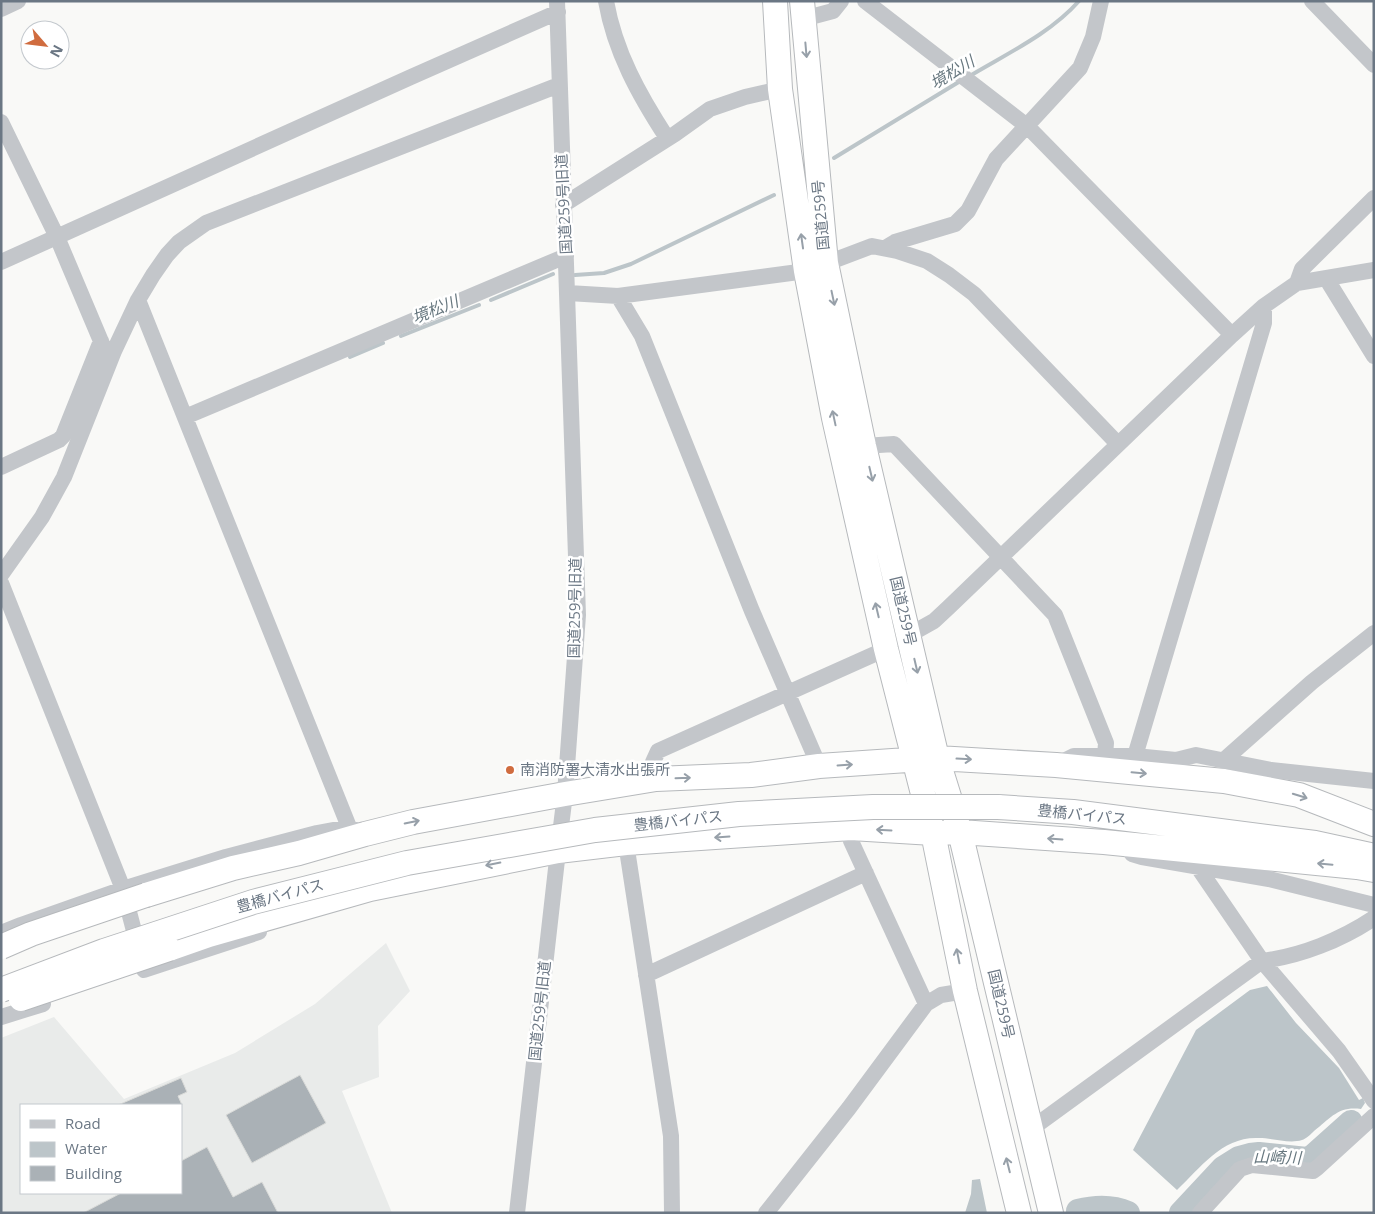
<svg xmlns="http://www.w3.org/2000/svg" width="1375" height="1214" font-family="'Open Sans','Noto Sans JP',sans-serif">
<rect width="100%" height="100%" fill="#f9f9f7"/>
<!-- built -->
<path fill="#e9ebea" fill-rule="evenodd" d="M386,943L410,991L378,1026L379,1077L342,1091L392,1213H1V1038L54,1017L124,1099L235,1053L315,1004ZM21,1105H181V1193H21Z"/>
<!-- water -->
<path fill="#bcc5c9" d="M1267,986L1296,1023L1339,1068L1359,1100L1363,1098L1365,1103L1361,1109C1338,1106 1331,1118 1314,1131C1311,1134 1306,1139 1302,1140C1289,1144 1272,1138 1259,1138C1223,1136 1201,1167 1177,1190L1133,1150L1196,1030L1250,990Z
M980,1179L987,1213H965L971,1194L972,1180Z"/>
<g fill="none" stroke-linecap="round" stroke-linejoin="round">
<!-- stream -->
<path stroke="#bcc5c9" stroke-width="4" d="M968,77C1006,54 1050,34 1079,1
M834,158L962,80
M575,275L604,273L631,264L774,195
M491,300L553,274
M401,336L479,305
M350,357L383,343"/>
<!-- river -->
<path stroke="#bcc5c9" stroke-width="24" d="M1078,1211C1094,1207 1112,1206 1128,1213
M1181,1213L1223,1168L1239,1158L1250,1155L1259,1154L1307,1159L1313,1156L1351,1122"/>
</g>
<!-- building -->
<path fill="#aab1b6" stroke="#dadbd9" d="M300,1075L326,1123L252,1163L226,1115Z
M181,1078L187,1092L178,1096L182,1105H118Z
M207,1147L233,1197L262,1182L278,1213H83L121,1193H181V1161Z"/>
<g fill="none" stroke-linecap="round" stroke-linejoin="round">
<defs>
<path id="highway" d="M775,1L780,89L806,271L834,418L886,649L933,833L965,991L1019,1213
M802,1L826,263L864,446L937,758L960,832L1051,1213
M998,807L1073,812L1315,843L1370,855
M146,895L233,868L299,853L365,834L413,822L565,794L656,779L751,775L819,766L937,758L1056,765L1224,781L1299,795L1374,824
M169,949L209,935L370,889L558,851L626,843L851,828L933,833L960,832L1104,842L1357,867L1374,870"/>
</defs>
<!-- highway casing -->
<use href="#highway" stroke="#b6b9bc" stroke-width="26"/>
<!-- minor -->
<path stroke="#c3c6ca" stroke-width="16" d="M606,1C615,52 639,95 667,138
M865,1L1027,126L1232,335
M1312,1L1374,65
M1,9L18,1
M803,19L833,11L841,1
M1,122L57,237L103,346L114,351
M563,205L675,134L710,109L745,97L780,89
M885,248L895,242L955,224L968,211L996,159L1080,68L1093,37L1101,1
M1,262L411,77L558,12
M1326,278L1374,356
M1297,283L1302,269L1374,198
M568,293L618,296L806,271L872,246L897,251L927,261L949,275L974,294L1118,444
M618,296L642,336L752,611L819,766
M138,300L349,827
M185,417L566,256
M864,446L894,444L1055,615L1106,743L1105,756
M1,467L59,440L63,436L101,341
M1,575L42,517L64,477L114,351L138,300L153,275L167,255L179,242L206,223L559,85
M1,583L123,889L139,950
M909,635L934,621L949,607L1232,335L1264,306L1297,283L1374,270
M1135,756L1264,323V306
M1224,760L1312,682L1374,633
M1062,762L1074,756H1135L1176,760L1196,755L1271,770L1374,781
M656,779L653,762L658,751L886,649
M851,828V841L926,1004
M626,843L671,1136L672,1213
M1132,854L1142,857L1269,879L1374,905
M1197,866L1262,961L1339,1051L1374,1101
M1,933L21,925L123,889L226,857L317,833L349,827L358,831
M144,970L259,932
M646,975L866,873
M1,1017L43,1004
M1031,1129L1262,961C1301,956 1341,940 1374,918
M517,1213L558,851L565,794L578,615L557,1
M766,1213L849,1108L926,1004L941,995L965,991
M1200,1213L1240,1169L1252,1165L1313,1171L1317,1168L1374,1116"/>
<!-- highway -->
<use href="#highway" stroke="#fff" stroke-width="24"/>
<defs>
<path id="highway-bridge" d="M1,947L31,934L146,895
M1,990L104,951L253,902L407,863L595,830L739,814L873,807H998
M21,999L169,949"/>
</defs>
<!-- highway-bridge casing -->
<use href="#highway-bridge" stroke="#b6b9bc" stroke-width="26" stroke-linecap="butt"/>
<!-- highway-bridge -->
<use href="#highway-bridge" stroke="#fff" stroke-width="24"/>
</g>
<!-- one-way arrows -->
<defs><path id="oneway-shaft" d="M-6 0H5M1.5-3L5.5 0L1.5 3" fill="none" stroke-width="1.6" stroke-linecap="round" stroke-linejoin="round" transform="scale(1.25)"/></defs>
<g stroke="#97a0a9">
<use href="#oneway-shaft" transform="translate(806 50) rotate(85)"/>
<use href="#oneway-shaft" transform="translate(802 241) rotate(-98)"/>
<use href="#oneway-shaft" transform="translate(833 298) rotate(78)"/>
<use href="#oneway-shaft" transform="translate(834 418) rotate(-102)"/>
<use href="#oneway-shaft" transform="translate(871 474) rotate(77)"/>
<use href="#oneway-shaft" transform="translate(877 610) rotate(-103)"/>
<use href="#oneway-shaft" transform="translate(916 666) rotate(77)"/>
<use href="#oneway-shaft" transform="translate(964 759) rotate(3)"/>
<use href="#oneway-shaft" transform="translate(845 765) rotate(-4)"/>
<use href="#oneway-shaft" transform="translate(1139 773) rotate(5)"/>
<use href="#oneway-shaft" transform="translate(683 778) rotate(-2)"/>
<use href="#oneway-shaft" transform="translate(1300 796) rotate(17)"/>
<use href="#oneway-shaft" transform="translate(412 822) rotate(-12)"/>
<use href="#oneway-shaft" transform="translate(884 830) rotate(-177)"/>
<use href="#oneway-shaft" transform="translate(722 837) rotate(176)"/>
<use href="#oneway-shaft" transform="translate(1055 839) rotate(-176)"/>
<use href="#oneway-shaft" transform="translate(493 864) rotate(169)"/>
<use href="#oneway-shaft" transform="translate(1325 864) rotate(-175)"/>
<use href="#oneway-shaft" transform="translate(958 956) rotate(-101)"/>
<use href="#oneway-shaft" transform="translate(1008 1165) rotate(-104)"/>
</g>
<!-- markers -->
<circle fill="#d06c3f" stroke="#fff" stroke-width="2" cx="510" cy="770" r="5"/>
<g text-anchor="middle" stroke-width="5" stroke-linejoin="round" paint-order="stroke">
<!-- street labels -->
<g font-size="15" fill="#6b7784" stroke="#fff">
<text transform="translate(564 204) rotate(-93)" y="5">国道259号旧道</text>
<text transform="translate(821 215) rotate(-95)" y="5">国道259号</text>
<text transform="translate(575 608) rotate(-89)" y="5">国道259号旧道</text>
<text transform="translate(903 611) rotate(77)" y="5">国道259号</text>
<text transform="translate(1082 815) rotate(6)" y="5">豊橋バイパス</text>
<text transform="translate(678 821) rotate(-6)" y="5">豊橋バイパス</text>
<text transform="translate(280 896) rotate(-15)" y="5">豊橋バイパス</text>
<text transform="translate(1001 1004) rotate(77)" y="5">国道259号</text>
<text transform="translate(540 1011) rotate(-84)" y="5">国道259号旧道</text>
</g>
<!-- poi labels -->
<g font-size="15" fill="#6b7784" stroke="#fff" text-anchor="start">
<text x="520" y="775">南消防署大清水出張所</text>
</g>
<!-- water labels -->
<g font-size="16" font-style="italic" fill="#67777f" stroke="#fff">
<text transform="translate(952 72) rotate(-31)" y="6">境松川</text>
<text transform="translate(435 309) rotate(-22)" y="6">境松川</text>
<text transform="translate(1277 1157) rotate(1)" y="6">山崎川</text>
</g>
</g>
<!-- border -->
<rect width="1375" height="1214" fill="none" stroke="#6b7784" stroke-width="5"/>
<!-- legend -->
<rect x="20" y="1104" width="162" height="90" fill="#ffffff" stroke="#c4c9ce"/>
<rect x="30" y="1120" width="25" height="8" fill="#c3c6ca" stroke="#c4c9ce"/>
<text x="65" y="1129" font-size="15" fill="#6b7784">Road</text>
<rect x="30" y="1142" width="25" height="15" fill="#bcc5c9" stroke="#c4c9ce"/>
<text x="65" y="1154" font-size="15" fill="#6b7784">Water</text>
<rect x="30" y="1166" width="25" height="15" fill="#aab1b6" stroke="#c4c9ce"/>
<text x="65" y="1179" font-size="15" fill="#6b7784">Building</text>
<!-- north arrow -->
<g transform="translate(45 45) rotate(118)"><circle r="24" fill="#ffffff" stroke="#c4c9ce"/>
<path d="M0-4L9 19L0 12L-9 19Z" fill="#d06c3f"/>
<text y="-8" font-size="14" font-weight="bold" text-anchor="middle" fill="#6b7784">N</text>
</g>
</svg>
